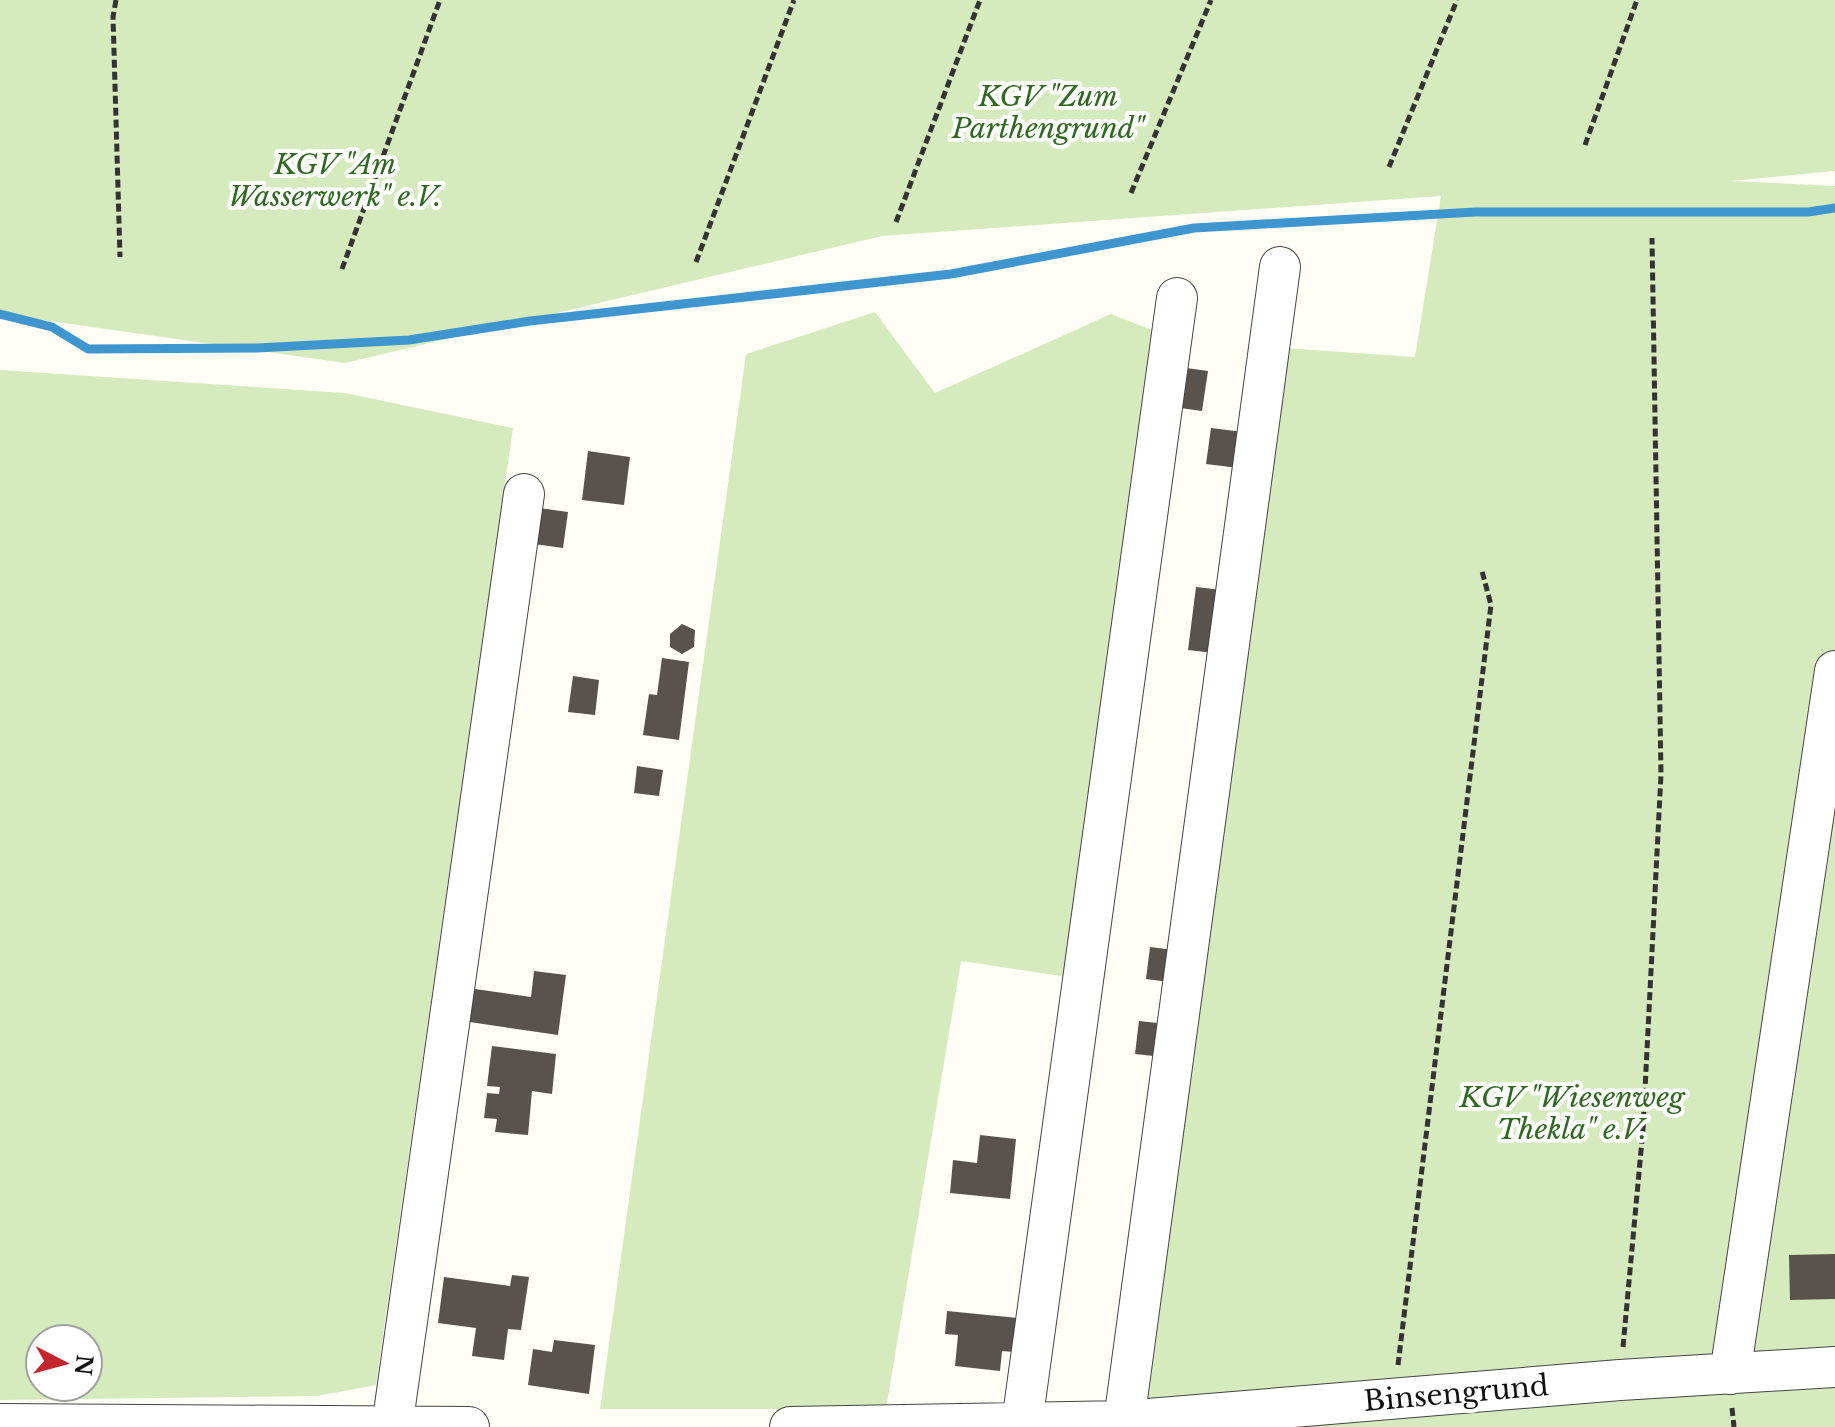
<svg xmlns="http://www.w3.org/2000/svg" width="1835" height="1427" font-family="'Libre Baskerville',serif">
<rect width="100%" height="100%" fill="#fffdf5"/>
<!-- green -->
<path fill="#d5ebbd" fill-rule="evenodd" d="M0,0H1835V171L1731,181L1835,186V1427H1251L1130,1399L1283,348L1415,357L1441,196L882,236L345,363L0,314Z
M875,312L935,393L1111,314L1160,333L1075,978L961,961L886,1409H600L746,354Z
M0,370L345,393L513,428L376,1385L317,1396L0,1400ZM40,1339H88V1387H40Z"/>
<g fill="none" stroke-linecap="round" stroke-linejoin="round">
<!-- stream -->
<path stroke="#3f96cf" stroke-width="9" d="M0,314L52,327L88,349L257,348L409,340L530,321L951,274L1194,228L1475,212H1808L1835,208"/>
</g>
<!-- building -->
<path fill="#5a524d" d="M1179,367L1208,371L1202,411L1173,407Z
M1211,428L1243,432L1238,468L1206,464Z
M588,451L630,457L624,505L582,500Z
M539,508L568,512L563,548L534,544Z
M1196,587L1222,590L1214,653L1188,650Z
M682,624L695,630L694,647L682,654L670,647V634Z
M662,658L689,662L679,740L643,735L649,694L657,695Z
M573,676L599,680L595,715L568,712Z
M637,766L663,770L659,796L634,793Z
M1150,947L1174,950L1169,982L1146,979Z
M534,971L566,975L558,1035L463,1021L468,988L531,997Z
M1139,1021L1167,1024L1163,1057L1135,1054Z
M492,1046L556,1054L552,1094L532,1091L528,1135L495,1132L497,1119L484,1118L487,1093L499,1094L500,1087L487,1086Z
M980,1135L1016,1139L1010,1199L950,1193L953,1160L977,1163Z
M1835,1254V1299L1790,1300L1789,1255Z
M512,1275L529,1277L521,1330L508,1329L504,1360L472,1356L476,1328L438,1323L444,1277L510,1286Z
M947,1311L1018,1318L1014,1352L1002,1351L1000,1371L955,1366L958,1335L945,1334Z
M554,1340L595,1345L589,1394L528,1385L533,1349L552,1352Z"/>
<g fill="none" stroke-linecap="round" stroke-linejoin="round">
<defs>
<path id="minor" d="M1730,1374L1835,671
M1124,1421L1280,267
M1022,1423L1177,298
M0,1424L469,1427
M392,1427L524,494
M790,1427L1124,1421L1620,1380L1835,1367"/>
</defs>
<!-- minor casing -->
<use href="#minor" stroke="#444" stroke-width="42"/>
<!-- path -->
<path stroke="#333" stroke-width="5" stroke-dasharray="8 4" stroke-linecap="butt" d="M116,0L113,17L120,257
M1585,145L1637,0
M1389,167L1457,0
M1131,193L1211,0
M896,222L980,0
M696,262L794,0
M342,269L440,0
M1623,1347L1643,1129L1661,774L1652,238
M1398,1365L1491,605L1482,571
M1732,1408L1734,1427"/>
<!-- minor -->
<use href="#minor" stroke="#fff" stroke-width="40"/>
</g>
<g text-anchor="middle" stroke-width="8" stroke-linejoin="round" paint-order="stroke">
<!-- park labels -->
<g font-size="28" font-style="italic" fill="#2f6b1f" stroke="#fff">
<text x="1048" y="106">KGV "Zum<tspan x="1048" dy="32">Parthengrund"</tspan></text>
<text x="335" y="174">KGV "Am<tspan x="335" dy="32">Wasserwerk" e.V.</tspan></text>
<text x="1572" y="1107">KGV "Wiesenweg<tspan x="1572" dy="32">Thekla" e.V.</tspan></text>
</g>
<!-- street labels -->
<g font-size="28" fill="#111" stroke="#fff">
<text transform="translate(1456 1393) rotate(-5)" y="10">Binsengrund</text>
</g>
</g>
<!-- north arrow -->
<g transform="translate(64 1363) rotate(96)"><circle r="38" fill="#ffffff" stroke="#a0a0a0" stroke-width="2"/>
<path d="M0-6L14 30L0 20L-14 30Z" fill="#c4262e"/>
<text y="-12" font-size="22" font-weight="bold" text-anchor="middle" fill="#111111">N</text>
</g>
</svg>
